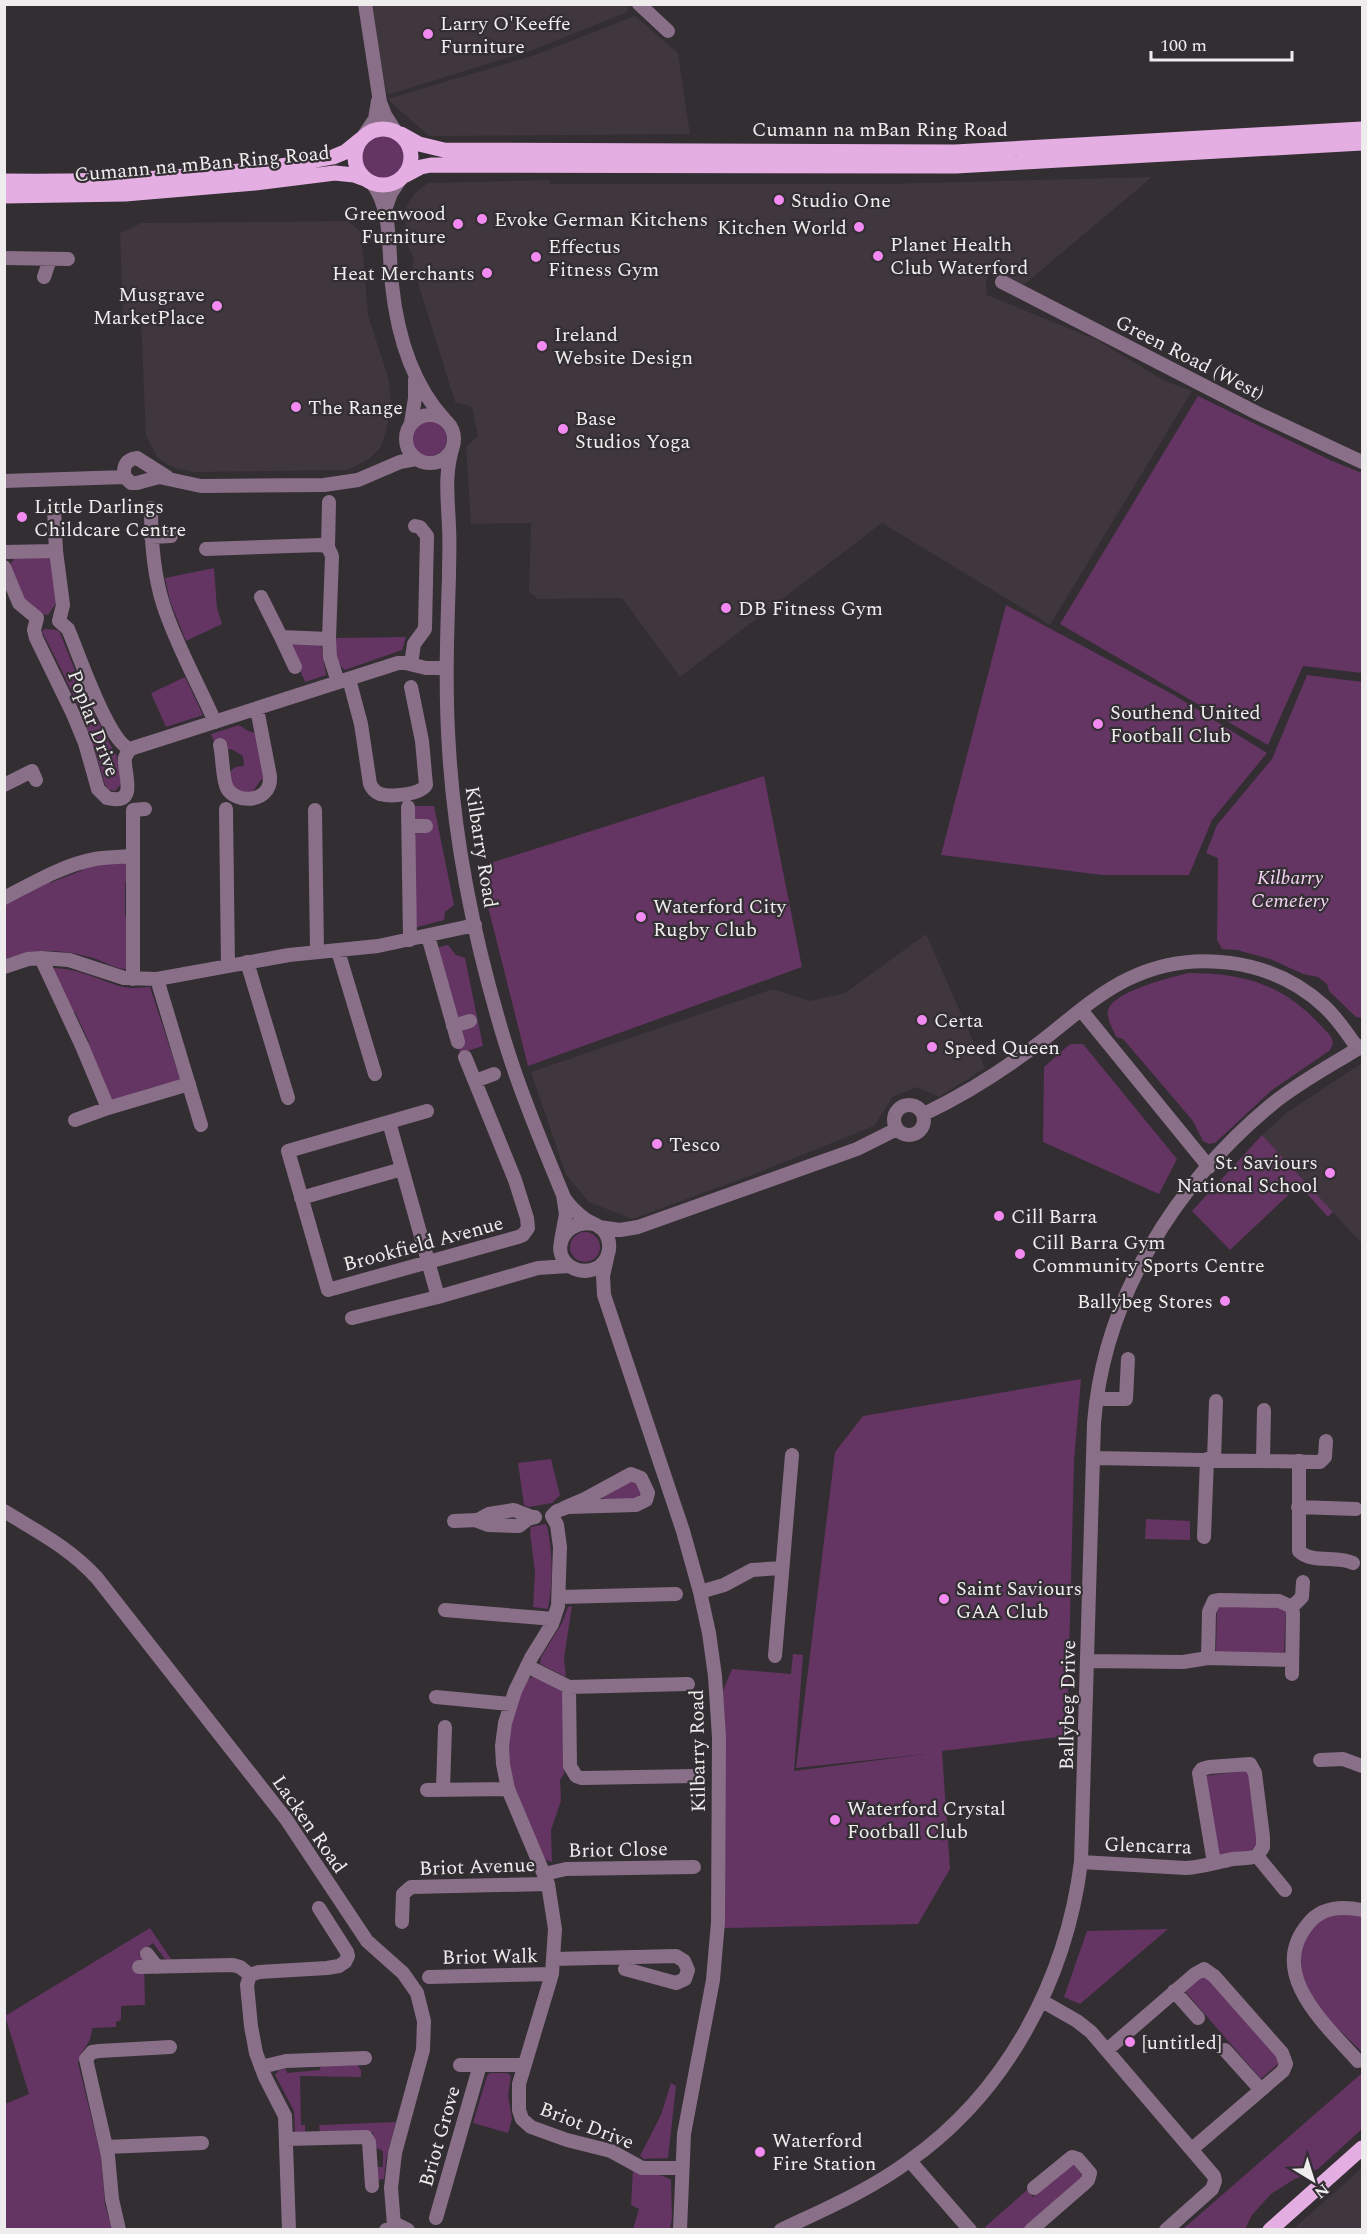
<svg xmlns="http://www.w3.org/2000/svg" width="1367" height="2234" font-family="Spectral,serif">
<rect width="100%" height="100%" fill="#322e32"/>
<!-- built -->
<path fill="#3f363e" d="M369,5H629L627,12L533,50L387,95Z
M635,16L678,53L690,134L429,136L387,99L532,56Z
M1152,177L1020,288L989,275L986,281L987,295L1097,340L1165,381L1192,391L1050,625L882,523L680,677L622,598L538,599L529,592L531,523L471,524L466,447L478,436L472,407L455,402L412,264L414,259L408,247L406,231L404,211L414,194L428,183L549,180L551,184H884Z
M348,221L361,232L368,315L389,380L391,404L387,428L381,447L369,459L348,470L194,472L178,469L168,465L157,457L146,436L141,321L123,320L120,233L141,223Z
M926,934L985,1068L939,1097L917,1087L893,1097L874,1126L747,1177L632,1219L589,1202L566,1175L531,1072L773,989L810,1001L845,993Z
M1362,1063V1244L1262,1135L1285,1114Z
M1362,2168V2229H1293Z"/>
<!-- green -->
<path fill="#643463" d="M362 157a21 21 0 1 1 42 0a21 21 0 1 1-42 0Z
M1198,396L1332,461L1362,473V673L1303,666L1268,745L1060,624Z
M411 438a18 18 0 1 1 36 0a18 18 0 1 1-36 0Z
M16,556H49L52,560L57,602L48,615C23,612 18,587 9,566Z
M214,568L217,608L222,624L186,641L170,601L165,578Z
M1006,605L1174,695L1267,753L1212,820L1189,875H1102L941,855Z
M44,629L58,630L60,633L87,700L112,748L117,756L121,784L115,791L109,790L105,785C90,729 69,683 42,632Z
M406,637L402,650L345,670C335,663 336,649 336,638Z
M292,643L321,645L326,675L305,682L291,648Z
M1307,675L1362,682V1018L1356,1017L1329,991L1327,984L1318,977L1303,974L1270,959L1237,950L1222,949L1217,940L1218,858L1206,853L1217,825L1272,759Z
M185,677L203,715L166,727L151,693Z
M239,725L248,731L259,734L266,777L260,781L252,793L237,792L231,788L230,772L235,767L244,766L243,756L231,749L225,750L223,741L214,742L211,734Z
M764,776L802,967L528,1066L478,867Z
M413,806H434L454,905L445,912L444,920L414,928L415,835L418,832Z
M98,863H128V882H125V916H129V970C116,969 105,962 93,958C61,949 36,948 5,959V903L49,881L50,883L83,870V867Z
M448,945L456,955L465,958L483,1046L460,1053L459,1049L461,1046L460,1018L457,1017L435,948Z
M55,968C78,969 95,978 116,985C127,989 139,988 150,987L181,1082L155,1090L153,1087L111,1101L86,1044L89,1042L75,1012L71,1013L51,970Z
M1189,973C1245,973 1285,985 1323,1028C1331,1036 1337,1041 1329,1051L1272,1090L1215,1143L1209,1144L1203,1141L1193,1121L1123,1039L1116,1037C1113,1029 1106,1018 1108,1010C1114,991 1172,977 1189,973Z
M1070,1044H1083L1177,1159L1159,1194L1043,1142L1044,1067Z
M1262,1135L1333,1212L1328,1217L1299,1185L1230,1250L1192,1211Z
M570 1247a15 15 0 1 1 30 0a15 15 0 1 1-30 0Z
M1081,1379L1074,1461L1067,1736L942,1751L950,1869L918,1924L724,1928L722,1693L732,1669L791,1674L793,1654L803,1655L794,1771L925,1754L796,1768L835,1452L863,1416Z
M551,1459L560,1495L552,1503L529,1507L524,1505L518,1463Z
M634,1478L644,1493L639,1499H604L602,1497Z
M1146,1519L1190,1521V1540L1145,1539Z
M545,1524L547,1526C553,1552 553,1582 548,1609L533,1607L535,1572L530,1533L531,1527Z
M1217,1605L1286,1607L1284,1655L1216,1654Z
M572,1606L564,1658L566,1677L540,1664L541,1657L562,1623L568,1607Z
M535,1676L562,1690L565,1697L564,1774L560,1780L561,1801L551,1830L552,1862L543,1859C528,1825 502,1775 508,1737C509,1725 514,1712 518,1701C521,1692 525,1678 535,1676Z
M1251,1770L1260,1841L1251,1851L1218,1855L1204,1776Z
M1353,1914L1362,1915V2052L1321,2012L1300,1976L1301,1942L1317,1922L1331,1916Z
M150,1928L171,1959H165L153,1943L139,1954L144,1961L145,2005L121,2006V2020L116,2022V2027L92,2028C91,2047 82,2046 78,2063L101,2156L105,2205L112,2229L5,2230V2104L29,2094L5,2016Z
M1168,1929L1080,2004L1064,1997L1087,1931Z
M1198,1976L1210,1979L1281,2061L1261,2079L1183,1989Z
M321,2063H356L361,2070V2077L300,2076L301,2125H305V2132L295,2133L294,2111L275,2075L279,2070L286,2069L287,2073L320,2070Z
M490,2073H507L511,2076L508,2095L512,2119L508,2133L473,2123L487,2076Z
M1362,2073V2129L1318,2169L1293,2180L1271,2194L1252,2215L1245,2229H1183Z
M671,2083L676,2086L668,2158L644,2159L640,2156L661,2115Z
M396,2122L386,2159L384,2179L377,2180V2167H383V2151L374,2147L373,2132L320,2133L319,2125Z
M1072,2163L1084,2177L1024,2229H987L985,2227L1027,2190L1033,2197Z
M633,2169C646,2173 661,2173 671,2180L672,2218L670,2229H633L639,2209L631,2205Z"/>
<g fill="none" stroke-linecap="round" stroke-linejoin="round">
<!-- minor -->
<path stroke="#8a6f89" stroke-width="14" d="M365,4L380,102L385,115L396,132
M639,4L668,31
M363,137L375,119L378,101
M372,183C393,210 388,253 392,285C397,333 412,384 445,420
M385,210L391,193L399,181
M4,258L68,259
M44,277L50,259
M1002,282L1257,413L1362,462
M406 439a24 24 0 1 1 48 0a24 24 0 1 1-48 0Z
M411,423L415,398V379
M453,446C444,474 448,499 449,527C450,544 449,560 449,577C447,634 445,691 449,749C455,848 476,947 505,1042C521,1094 542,1144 563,1195L566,1214L561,1241
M125,477C122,467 126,459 137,458L167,477
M4,481L125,477L131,483H137L159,477L201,486L324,485L358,480L400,462L416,459
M151,508C151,540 153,572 163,604C176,645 198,683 215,722
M151,537L171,536
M328,547L329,502
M206,549L321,545L328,547L332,556L329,639
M4,552L56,551
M4,567L19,603L37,618L34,630L36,638L73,714L85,743L98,789L107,798C140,806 123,773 125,758C126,755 128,752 130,749C108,742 78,652 68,629L59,621L63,605L56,551L54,509
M261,597L281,637L329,639L330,657L338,682
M281,637L295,667
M411,664L414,644L425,629L427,536L420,527L415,526
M349,679L361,724L370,784C372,788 374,792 380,794C391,797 420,795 426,785L422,741L411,687
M220,745C223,757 222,778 227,788C235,804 272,804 270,776L257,709
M130,749L398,663H405L426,668H446
M4,785L32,771L36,780
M408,807L410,940
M226,809L228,966
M315,810L317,952
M409,826H426
M133,856V810L145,809
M4,898C33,883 63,865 95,859C108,857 121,857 133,856V979
M428,936L458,1042
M338,951L375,1074
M247,962L288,1098
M4,967L28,959L41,958
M157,979L201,1125
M1081,1010L1209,1167
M453,1026L470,1021
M475,1081L494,1074
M189,1084L108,1108L82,1046L41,958L69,960L124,978L157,979L289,955L378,946L475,925
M894 1120a15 15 0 1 1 30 0a15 15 0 1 1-30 0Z
M427,1111L288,1151L328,1290L518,1237L523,1235L528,1228L527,1218L515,1180L465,1057
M924,1114C966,1094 1005,1069 1043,1040C1070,1019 1097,994 1128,979C1191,948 1272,958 1324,1006C1337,1018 1348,1034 1358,1049
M75,1120L108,1108
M389,1122L438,1297L538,1268L569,1266
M301,1198L402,1169
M565,1199C570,1207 577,1213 585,1219C591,1223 599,1225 604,1231C613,1243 610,1260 597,1268C590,1271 582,1272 575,1269C547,1257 562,1218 593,1224
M599,1227L620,1230L638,1227L857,1149L897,1129
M607,1258L603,1276L604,1295L683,1531L700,1592L709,1633L715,1676L719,1737L718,1922L713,1980L684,2134L680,2230
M352,1318L438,1297
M1097,1399H1126L1128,1359
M1093,1458L1320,1462L1325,1457L1326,1441
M1214,1460L1216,1401
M1263,1460L1264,1410
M1299,1461V1551C1312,1564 1337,1555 1353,1563
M1298,1507L1356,1509
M4,1511C38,1532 70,1548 97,1578L286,1819L367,1941L403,1973L417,1993L424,2021L423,2050L395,2153L391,2188L394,2225
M552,1516L557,1525L560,1547L558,1606L552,1624L531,1658L515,1691L505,1723L502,1746L503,1764L508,1789L548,1884L555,1929L552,1974L519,2084V2110L522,2119L531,2127L567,2140L611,2151L642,2168H681
M552,1516L557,1511L568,1507L636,1505L646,1500L648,1493L641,1478L631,1474L585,1499L564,1508
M475,1520L488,1525L519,1526L528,1519L535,1517
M454,1521L478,1520L489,1514L514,1510L532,1517
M1204,1537L1207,1459
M700,1592L724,1585L752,1570L782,1568
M560,1597L676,1594
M445,1610L554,1619
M775,1656L792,1455
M1208,1658L1209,1612L1214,1601L1220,1600L1279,1601L1292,1607
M1087,1661L1183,1662L1208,1658L1292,1660
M527,1666L569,1687L570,1766L576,1776L582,1778L695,1776
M1292,1674L1293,1614L1292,1607L1302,1597L1303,1582
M569,1687L688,1684
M436,1697L510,1704
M1320,1760L1343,1759L1362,1766
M443,1789L445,1727
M427,1790L508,1789
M1257,1856L1285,1890
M1081,1862L1186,1868C1202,1867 1217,1862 1233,1859C1241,1858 1249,1859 1257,1856L1263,1847V1837L1255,1773L1250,1764L1209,1767L1202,1769L1199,1773L1214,1863
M544,1874L566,1869L694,1867
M402,1922L403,1894L411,1887L548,1884
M147,1954L157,1967
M554,1959L676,1956L684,1961L688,1970L685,1979L676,1983L625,1969
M139,1967L233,1965L240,1967L250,1975
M250,1975L247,1985L251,2026L256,2053L265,2077L285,2116L289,2230
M250,1975L259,1972L327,1968L339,1966L345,1962L348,1956L347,1952L319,1908
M429,1977L552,1974
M1174,1991L1198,2018
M1042,2001L1077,2021L1091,2032L1214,2176L1215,2181L1212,2189L1166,2230
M1107,2050L1195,1974L1204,1969L1214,1976L1282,2053L1286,2064L1283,2071L1192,2149
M1225,2050L1261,2090
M1358,2061C1327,2026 1266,1974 1308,1924C1321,1907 1342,1906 1362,1910
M460,2065H524
M261,2067L286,2061L365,2058
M286,2139L366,2137L369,2142L372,2186
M106,2147L202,2143
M910,2161L970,2230
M436,2218L480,2065
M119,2230L112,2199L108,2156L86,2059L92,2052L99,2051L170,2047
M386,2230L398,2225L408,2230
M781,2230C825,2209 870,2190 909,2161C1007,2092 1066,1980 1081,1862L1094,1423C1104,1297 1175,1185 1271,1105C1299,1082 1332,1065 1362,1046
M1031,2230L1084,2184L1088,2180L1090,2173L1078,2159L1072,2157L1034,2188"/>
<!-- major -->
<path stroke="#e5aee3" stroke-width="15" d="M355 157a28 28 0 1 1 56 0a28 28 0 1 1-56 0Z
M401,134L419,144L444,150L955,152L1362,129
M406,175L421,167L431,165L956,166L1362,143
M4,181C114,182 225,178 333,157L345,152L361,139
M4,196L125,194L255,183L335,173L354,175L365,179
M1270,2230L1362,2148"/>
</g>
<!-- markers -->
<g fill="#f38af1" stroke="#322e32" stroke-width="2">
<circle cx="428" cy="34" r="6"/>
<circle cx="779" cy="200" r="6"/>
<circle cx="482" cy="219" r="6"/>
<circle cx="458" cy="224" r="6"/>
<circle cx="859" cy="227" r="6"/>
<circle cx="878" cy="256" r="6"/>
<circle cx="536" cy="257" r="6"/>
<circle cx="487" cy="273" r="6"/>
<circle cx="217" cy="306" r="6"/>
<circle cx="542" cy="346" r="6"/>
<circle cx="296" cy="407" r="6"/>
<circle cx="563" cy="429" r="6"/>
<circle cx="22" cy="517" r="6"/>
<circle cx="726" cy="608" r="6"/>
<circle cx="1098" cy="724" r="6"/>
<circle cx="641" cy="917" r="6"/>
<circle cx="922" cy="1020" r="6"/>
<circle cx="932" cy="1047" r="6"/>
<circle cx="657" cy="1144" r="6"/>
<circle cx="1330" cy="1173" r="6"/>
<circle cx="999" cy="1216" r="6"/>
<circle cx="1020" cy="1254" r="6"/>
<circle cx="1225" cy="1301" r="6"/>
<circle cx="944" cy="1599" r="6"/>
<circle cx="835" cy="1820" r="6"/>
<circle cx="1130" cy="2042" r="6"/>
<circle cx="760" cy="2152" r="6"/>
</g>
<g text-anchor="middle" stroke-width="4.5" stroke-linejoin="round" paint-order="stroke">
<!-- poi labels -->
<g font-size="20" fill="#efecee" stroke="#322e32" text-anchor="start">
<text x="440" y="30">Larry O'Keeffe<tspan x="440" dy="23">Furniture</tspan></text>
<text x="791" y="207">Studio One</text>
<text x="446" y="220" text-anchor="end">Greenwood<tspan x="446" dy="23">Furniture</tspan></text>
<text x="494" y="226">Evoke German Kitchens</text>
<text x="847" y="234" text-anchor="end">Kitchen World</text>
<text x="890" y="251">Planet Health<tspan x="890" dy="23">Club Waterford</tspan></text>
<text x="548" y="253">Effectus<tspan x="548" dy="23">Fitness Gym</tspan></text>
<text x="475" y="280" text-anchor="end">Heat Merchants</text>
<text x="205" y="301" text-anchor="end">Musgrave<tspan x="205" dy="23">MarketPlace</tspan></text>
<text x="554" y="341">Ireland<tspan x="554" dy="23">Website Design</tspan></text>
<text x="308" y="414">The Range</text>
<text x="575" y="425">Base<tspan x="575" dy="23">Studios Yoga</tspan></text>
<text x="34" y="513">Little Darlings<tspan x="34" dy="23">Childcare Centre</tspan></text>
<text x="738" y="615">DB Fitness Gym</text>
<text x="1110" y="719">Southend United<tspan x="1110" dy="23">Football Club</tspan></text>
<text x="653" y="913">Waterford City<tspan x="653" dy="23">Rugby Club</tspan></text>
<text x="934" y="1027">Certa</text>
<text x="944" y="1054">Speed Queen</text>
<text x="669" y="1151">Tesco</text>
<text x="1318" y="1169" text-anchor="end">St. Saviours<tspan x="1318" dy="23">National School</tspan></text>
<text x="1011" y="1223">Cill Barra</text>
<text x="1032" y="1249">Cill Barra Gym<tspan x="1032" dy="23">Community Sports Centre</tspan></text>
<text x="1213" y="1308" text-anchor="end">Ballybeg Stores</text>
<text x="956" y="1595">Saint Saviours<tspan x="956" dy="23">GAA Club</tspan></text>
<text x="847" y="1815">Waterford Crystal<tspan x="847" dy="23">Football Club</tspan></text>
<text x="1142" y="2049">[untitled]</text>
<text x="772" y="2147">Waterford<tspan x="772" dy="23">Fire Station</tspan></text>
</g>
<!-- street labels -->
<g font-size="20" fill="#efecee" stroke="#322e32">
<text x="880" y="136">Cumann na mBan Ring Road</text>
<text transform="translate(202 163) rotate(-5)" y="7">Cumann na mBan Ring Road</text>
<text transform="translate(1190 357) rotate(27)" y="7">Green Road (West)</text>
<text transform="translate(94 723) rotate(69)" y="7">Poplar Drive</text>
<text transform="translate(482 847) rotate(81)" y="7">Kilbarry Road</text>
<text transform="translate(423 1243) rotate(-15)" y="7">Brookfield Avenue</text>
<text transform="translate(1067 1705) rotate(-89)" y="7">Ballybeg Drive</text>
<text transform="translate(697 1751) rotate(-91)" y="7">Kilbarry Road</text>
<text transform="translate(310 1824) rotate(55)" y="7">Lacken Road</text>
<text transform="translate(1148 1845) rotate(2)" y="7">Glencarra</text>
<text transform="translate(618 1849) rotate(-1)" y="7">Briot Close</text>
<text transform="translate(477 1866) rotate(-2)" y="7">Briot Avenue</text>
<text transform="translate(490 1956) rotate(-1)" y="7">Briot Walk</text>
<text transform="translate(587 2125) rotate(21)" y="7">Briot Drive</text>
<text transform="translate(439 2136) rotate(-74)" y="7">Briot Grove</text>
</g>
<!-- park labels -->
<g font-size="20" font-style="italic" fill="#f6d4f4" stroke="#322e32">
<text x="1290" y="884">Kilbarry<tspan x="1290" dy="23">Cemetery</tspan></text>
</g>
</g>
<!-- border -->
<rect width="1367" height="2234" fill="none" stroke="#efecee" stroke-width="12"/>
<!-- north arrow -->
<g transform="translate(1313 2180) rotate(142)" stroke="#322e32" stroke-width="4.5" paint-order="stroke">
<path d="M0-4.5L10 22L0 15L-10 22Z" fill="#efecee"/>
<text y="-9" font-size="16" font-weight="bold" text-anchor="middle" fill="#efecee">N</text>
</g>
<!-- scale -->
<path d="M1151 51v9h141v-9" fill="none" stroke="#efecee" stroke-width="3"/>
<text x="1160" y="51" font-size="18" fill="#efecee" stroke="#322e32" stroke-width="4.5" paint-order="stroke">100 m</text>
</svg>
